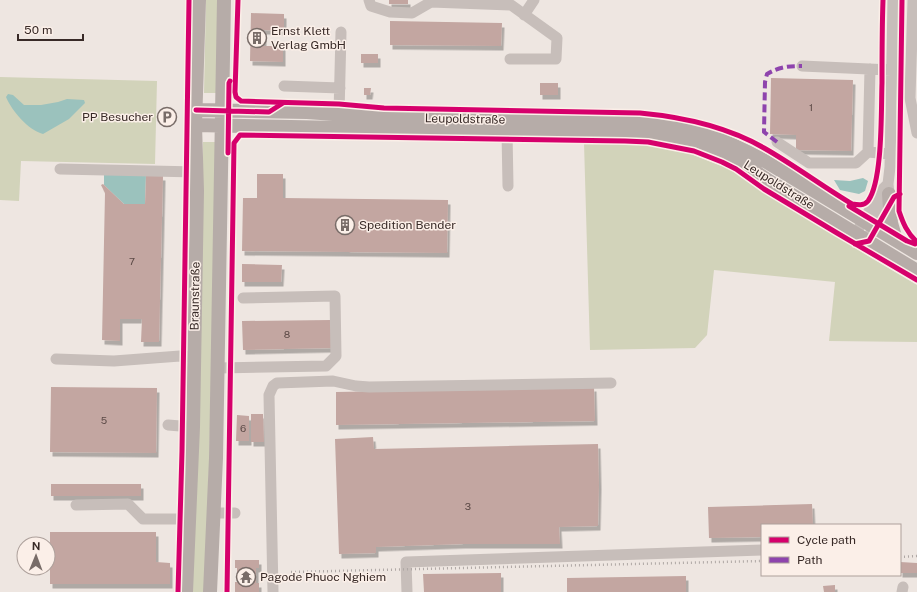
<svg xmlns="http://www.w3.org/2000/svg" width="917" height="592" font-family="'Public Sans',sans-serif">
<defs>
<filter id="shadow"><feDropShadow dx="2.5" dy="4.5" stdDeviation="0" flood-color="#0004"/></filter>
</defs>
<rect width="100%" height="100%" fill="#eee6e1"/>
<!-- green -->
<path fill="#d2d3ba" d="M206,0H221L219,93H204Z
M0,77L157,81L155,164L21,161L19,201L0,200Z
M203,142H217L206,592H191L199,357Z
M584,143L643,144L691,154L730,169L873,259L917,285V342L829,341L835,282L714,270L707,335L695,348L590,350Z"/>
<!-- water -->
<path fill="#9bc2bd" d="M8,94L13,95L24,105H41L58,102L67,99L84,100L85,103L69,119L43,134C28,130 12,111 6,97Z
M104,174L146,175L145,204H124L104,185Z
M863,178L868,181L865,191L859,194L840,190L834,180L850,181Z"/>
<!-- building -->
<path fill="#c3a6a1" filter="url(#shadow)" d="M389,0H408V4H389Z
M251,13L284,14V31L264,30V46H283V62L250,61Z
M390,21L502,23L501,46L390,45Z
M361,54H378V63H361Z
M771,78L853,80L851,151L796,150V135L770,134Z
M540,83H558V95H540Z
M364,88H371L370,95H364Z
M257,174H283V198L448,200L447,253L242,251L243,198H257Z
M146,175L163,176L159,342H141L142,319H120V341L102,340L105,193L101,185L103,184L124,204H145Z
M242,264L282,265L281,282H242Z
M331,320L332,348L243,350L242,321Z
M51,387L157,388L156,453L50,452Z
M594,387L595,421L336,425V392Z
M251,414H263L264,442H251Z
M237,415L249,416V441H236Z
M373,437L374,449L598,444L599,485L598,526L559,527L560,544H463L376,547V553L339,554L335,439Z
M51,484H141V496H51Z
M812,504L813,525H762V537L709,538L708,507Z
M50,532H156V562L170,563V584H50Z
M235,560H259V568H256V583H259V592H235V582H237V568H235Z
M900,562L917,563V573H900Z
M501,573V592H424L423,574Z
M686,576V592H567V578Z
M835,585V592H824L823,586Z"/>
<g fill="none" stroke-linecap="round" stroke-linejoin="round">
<!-- minor -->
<path stroke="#c7beba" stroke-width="11" d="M369,0L371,6L390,12L412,13L431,2L511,5L557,38L556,59H510
M913,0L910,98L917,133
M524,15L534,0
M802,66L891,70
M284,86L340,88
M339,114L341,32
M507,132L508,186
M777,142L809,163H856L868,152L870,69
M868,152L890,154
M60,169L197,172
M856,233L881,191L888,184
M870,234L889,194L888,184L890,167L893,0
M56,359L114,361L180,356L194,357
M218,368L326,366L336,356L335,296L243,298
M168,425L193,427
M76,505L128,504L143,519H190
M214,513H235
M273,592L269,395L273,386L277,383L333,381L356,386L369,387L611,383
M407,592L406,562L762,550
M902,592L903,587"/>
<!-- major -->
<path stroke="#b6aca8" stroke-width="14" d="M196,110L307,112L391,118L636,122C645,123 654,123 664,124C700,129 733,144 765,161L917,253
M195,125L633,134L674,138L707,146L726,154L740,161L769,181L917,271
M889,194L891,223L896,240
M186,592L193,427L197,191L195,125L199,0
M210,592L216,458L224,0"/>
<!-- rail -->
<path stroke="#aea7a4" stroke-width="2.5" stroke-dasharray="1 3" stroke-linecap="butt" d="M900,557L917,556
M291,572L762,561"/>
<!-- quiet -->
<path stroke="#8e44ad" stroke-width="4" stroke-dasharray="8 4" stroke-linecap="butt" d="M777,142L764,132L765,82L767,74C779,67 788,66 802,66"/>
<defs>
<path id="cycleway" d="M238,0L235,92L236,97L241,101L339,104L384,108L640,113C683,117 726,126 764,148C794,165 822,186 852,204C858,205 864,206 868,201C883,181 881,109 882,83C882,55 882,28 883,0
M902,0L899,211C903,223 907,233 917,242
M196,110L269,112L283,103
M228,153L229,83L230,81
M849,206L907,241L915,244
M855,244L869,241L894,197L900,194
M178,592L182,451L189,0
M227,592L234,143L240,135L625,141L648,142L694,151L722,162L736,169L764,189L837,233L917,280"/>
</defs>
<!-- cycleway casing -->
<use href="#cycleway" stroke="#fbefe8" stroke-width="8"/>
<!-- cycleway -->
<use href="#cycleway" stroke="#d6006c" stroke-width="5"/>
</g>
<!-- icons -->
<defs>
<symbol id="building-ring" viewBox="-11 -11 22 22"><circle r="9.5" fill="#fbefe8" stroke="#786c68" stroke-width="1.5"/><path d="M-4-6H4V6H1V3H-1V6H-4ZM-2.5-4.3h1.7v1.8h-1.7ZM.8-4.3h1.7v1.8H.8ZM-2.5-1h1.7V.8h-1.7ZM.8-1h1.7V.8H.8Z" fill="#786c68"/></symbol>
<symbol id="parking-ring" viewBox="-11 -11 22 22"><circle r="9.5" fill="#fbefe8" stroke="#786c68" stroke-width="1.5"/><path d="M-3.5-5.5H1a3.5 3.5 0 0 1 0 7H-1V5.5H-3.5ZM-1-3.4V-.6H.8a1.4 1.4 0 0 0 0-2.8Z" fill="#786c68"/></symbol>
<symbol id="temple-ring" viewBox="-11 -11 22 22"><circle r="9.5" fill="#fbefe8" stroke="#786c68" stroke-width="1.5"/><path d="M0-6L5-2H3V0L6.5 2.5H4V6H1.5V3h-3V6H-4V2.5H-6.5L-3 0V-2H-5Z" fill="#786c68"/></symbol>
</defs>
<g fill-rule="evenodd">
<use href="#building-ring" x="246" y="27" width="22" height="22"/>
<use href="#parking-ring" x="156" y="106" width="22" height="22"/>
<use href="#building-ring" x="334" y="214" width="22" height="22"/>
<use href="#temple-ring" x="235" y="566" width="22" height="22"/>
</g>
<g text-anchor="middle" stroke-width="3" stroke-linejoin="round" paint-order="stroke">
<!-- number labels -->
<g font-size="10" fill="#5b4946">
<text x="811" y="111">1</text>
<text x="132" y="265">7</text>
<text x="287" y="338">8</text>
<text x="104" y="424">5</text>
<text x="243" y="432">6</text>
<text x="468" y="510">3</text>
</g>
<!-- poi labels -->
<g font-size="12" fill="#382a27" stroke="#fbefe8" text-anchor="start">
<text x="271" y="35">Ernst Klett<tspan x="271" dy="14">Verlag GmbH</tspan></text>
<text x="153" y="121" text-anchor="end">PP Besucher</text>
<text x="359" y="229">Spedition Bender</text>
<text x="260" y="581">Pagode Phuoc Nghiem</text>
</g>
<!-- street labels -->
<g font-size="12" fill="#382a27" stroke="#fbefe8">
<text transform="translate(465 119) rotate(1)" y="4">Leupoldstraße</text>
<text transform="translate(779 185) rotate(32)" y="4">Leupoldstraße</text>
<text transform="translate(195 296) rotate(-89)" y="4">Braunstraße</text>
</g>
</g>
<!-- legend -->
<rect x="761" y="524" width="140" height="52" fill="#fbefe8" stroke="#ada09b"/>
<rect x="769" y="537" width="20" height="6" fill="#d6006c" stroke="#ada09b"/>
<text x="797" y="544" font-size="12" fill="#382a27">Cycle path</text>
<rect x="769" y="557" width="20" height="6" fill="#8e44ad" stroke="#ada09b"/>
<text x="797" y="564" font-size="12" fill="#382a27">Path</text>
<!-- north arrow -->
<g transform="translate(36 556) rotate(1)"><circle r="19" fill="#fbefe8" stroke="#ada09b"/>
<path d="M0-3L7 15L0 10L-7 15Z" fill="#786c68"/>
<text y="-6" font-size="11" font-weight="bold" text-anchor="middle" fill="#382a27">N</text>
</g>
<!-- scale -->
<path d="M18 34v6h65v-6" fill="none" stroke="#382a27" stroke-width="2"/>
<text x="24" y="34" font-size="12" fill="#382a27" stroke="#fbefe8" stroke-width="3" paint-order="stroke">50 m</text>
</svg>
